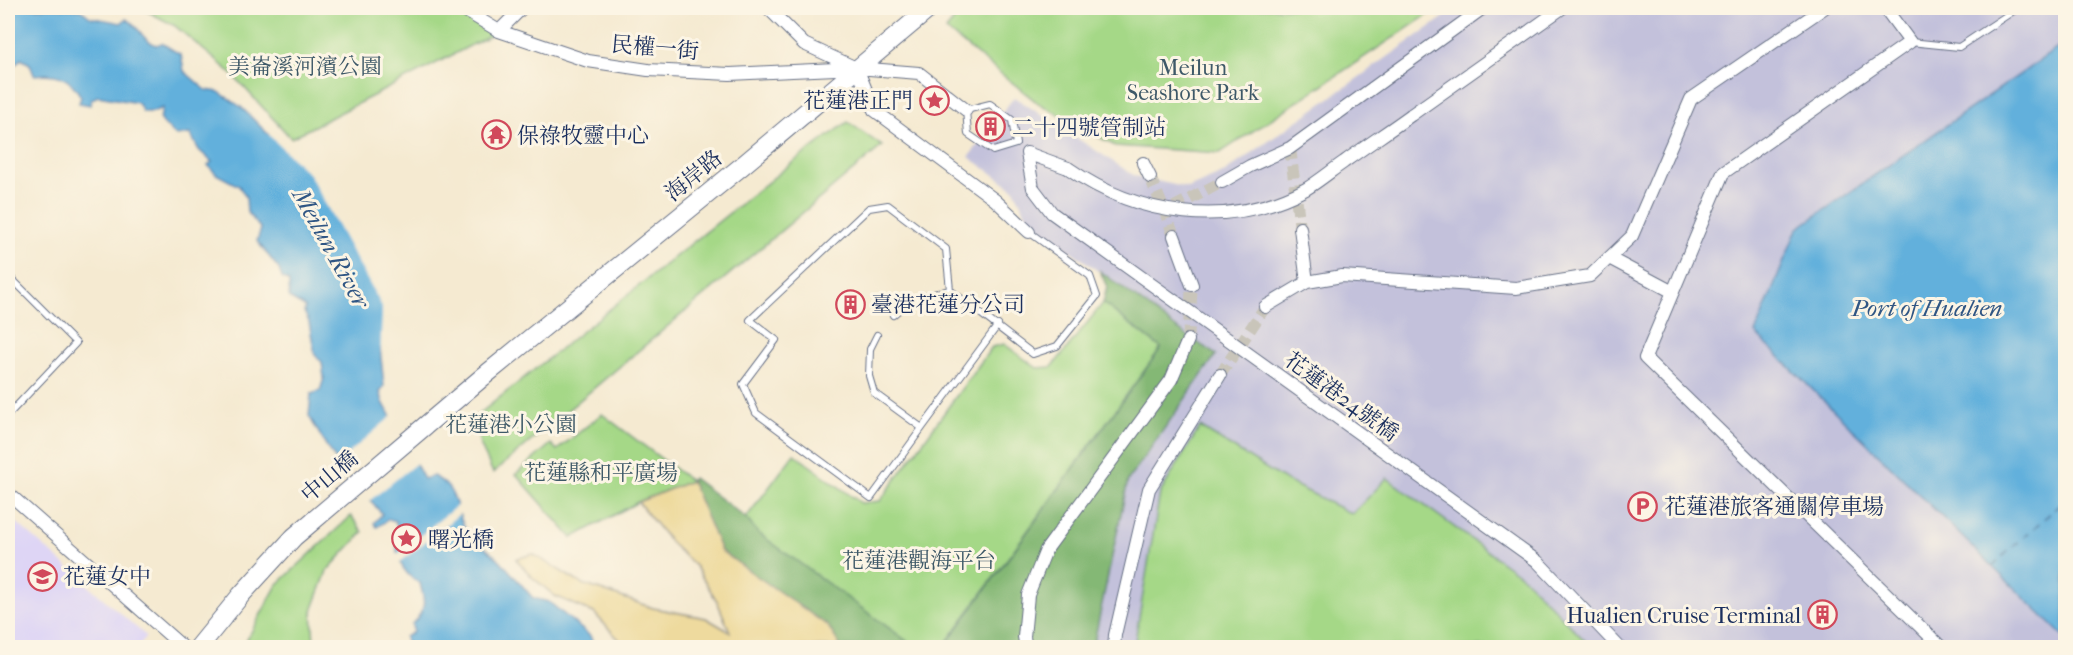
<svg xmlns="http://www.w3.org/2000/svg" width="2073" height="655" font-family="'IM FELL French Canon','Noto Serif TC',serif">
<rect width="100%" height="100%" fill="#fcf5e5"/>
<filter id="ink" filterUnits="userSpaceOnUse"><feTurbulence type="fractalNoise" baseFrequency=".0167" numOctaves="2"/><feDisplacementMap in="SourceGraphic" scale="12" xChannelSelector="R" yChannelSelector="G"/><feConvolveMatrix kernelMatrix="1 2 1 2 8 2 1 2 1" color-interpolation-filters="sRGB"/></filter>
<filter id="wash" filterUnits="userSpaceOnUse"><feTurbulence type="fractalNoise" baseFrequency=".008" numOctaves="4" result="noise"/><feDisplacementMap in="SourceGraphic" scale="24" xChannelSelector="R" yChannelSelector="G"/><feGaussianBlur stdDeviation="1.35" result="paint"/><feColorMatrix in="noise" values="0 0 0 0 0 0 0 0 0 0 0 0 0 0 0 0 0 1.4 0 .05"/><feComposite in="paint" operator="in"/></filter>
<g filter="url(#wash)">
<rect width="100%" height="100%" fill="#f5ead1"/>
<!-- built -->
<path fill="#ded5f5" d="M8,515L146,636L138,647H8Z"/>
<!-- industrial -->
<path fill="#c3c1db" d="M1457,8H2065V43L1797,229L1992,566L2065,638V647L943,648L1175,328L1029,220L1014,189L969,157L1014,97L1135,176L1188,188L1225,172Z"/>
<!-- green -->
<path fill="#a5d887" stroke="#608472" stroke-width="1.5" d="M141,8H461L499,31L291,138L230,72L175,26Z
M964,8H1438L1220,153L1115,146L1038,103L946,30Z
M848,122L882,146L493,473L480,444L474,418L793,162Z
M1103,303L1161,348L943,647H915L756,532L746,518L794,454L861,503L880,501L992,347L1004,344L1037,368L1052,367Z
M602,414L691,481L638,502L572,538L516,474L551,444L557,450Z
M1200,427L1283,479L1352,514L1387,478L1524,578L1591,647H1134L1160,493Z
M351,516L363,532L327,571L312,611L314,644L317,647H243L277,585Z"/>
<!-- forest -->
<path fill="#84b874" stroke="#507469" stroke-width="1.5" d="M1100,271L1176,328L1216,355L1128,480L1093,647L943,648L1161,348L1103,303L1107,287Z
M693,478L746,518L757,532L915,647H841L828,626L721,551L691,481Z"/>
<!-- sand -->
<path fill="#eeda9e" stroke="#84847e" stroke-width="1.5" d="M691,481L721,551L828,626L841,647H626L594,613L555,596L532,577L516,559L533,554L580,583L653,608L706,618L730,632L717,601L696,567L672,544L638,502Z"/>
<!-- water -->
<path fill="#62b0dc" stroke="#3e709d" stroke-width="1.5" d="M8,8H57L81,10L90,17L121,23L126,19C141,26 138,37 156,45L162,43L181,55L184,71L206,90L219,92L241,107L268,134L273,146L285,155L281,162L331,248L350,270L374,341L380,348L384,386L380,392L383,402L424,479L433,476C437,478 442,481 445,484C459,497 457,522 470,536L477,534L481,538L482,545L500,560L533,598L549,602L590,636L595,647H407L405,637L413,632L412,624C427,609 425,602 420,583C408,578 397,562 397,549C397,537 402,533 395,521L389,519L377,527L374,523L382,514L330,452L309,416L311,394L320,391L324,378L322,362L315,355L309,322L304,312L305,307L289,298V282L282,278L279,269L257,241L261,229L247,212L246,197L239,186L216,174L208,165L212,162L199,150L190,134L176,136L160,120L162,108L153,112H143L138,103L98,96L92,99L90,105L79,103L81,97C70,76 55,72 34,75L30,64L21,59L16,64L11,62L8,56Z
M2065,43V638L1755,333L1797,229Z"/>
<!-- pier -->
<path fill="#f5ead1" d="M393,415L418,462L368,502L336,464Z
M459,504L462,512L398,564L395,556Z"/>
<g fill="none" stroke-linecap="round" stroke-linejoin="round">
<!-- river -->
<path stroke="#62b0dc" stroke-width="28" d="M260,146L298,183L368,310L366,360"/>
<!-- ferry -->
<path stroke="#305684" stroke-width="1.5" stroke-dasharray="8 6" stroke-linecap="butt" d="M1992,566L2066,499"/>
</g>
</g>
<g filter="url(#ink)">
<g fill="none" stroke-linecap="round" stroke-linejoin="round">
<!-- street-tunnel -->
<path stroke="#c9c5ba" stroke-width="12" stroke-dasharray="12 6" stroke-linecap="butt" d="M1290,148L1300,228
M1150,177L1165,212
M1174,236L1165,212L1222,182
M1188,340L1192,285
M1220,375L1265,307"/>
<defs>
<path id="lane" d="M1910,42L1959,47L2018,8
M990,104L1012,120L1016,144L993,151L968,134L966,110Z
M8,275L76,343L8,415
M893,315L910,300L950,290L1033,354L1057,346L1097,296L1090,276L1029,232
M877,335L870,349L869,376L874,393L922,428L871,498L756,413L743,384L776,340L750,320L869,208L888,205L946,249L950,290
M922,428L998,325"/>
<path id="street" d="M461,8L499,31L588,61L648,70L730,74L857,68L919,73L966,110
M768,8L804,44L854,67
M1885,8L1910,42L1723,173L1645,358L1942,648
M499,31L522,8
M857,68L874,110L995,200L1029,232
M1411,115L1562,8
M1143,163L1150,177
M1222,182L1250,166L1290,148L1483,8
M1033,188L1027,153L1068,168
M1300,228L1307,282
M1174,236L1192,285
M1609,258L1673,292
M1265,307L1307,282L1342,276L1516,288L1590,276L1632,236L1691,99L1824,8
M8,493L184,648
M1026,648L1024,637L1028,595L1046,550L1171,380L1188,340
M1114,648L1115,635L1149,489L1220,375"/>
<path id="secondary" d="M198,648L241,595L294,537L484,376L742,166L930,8"/>
</defs>
<!-- lane casing -->
<use href="#lane" stroke="#677086" stroke-width="8"/>
<!-- street casing -->
<use href="#street" stroke="#677086" stroke-width="14"/>
<!-- secondary casing -->
<use href="#secondary" stroke="#677086" stroke-width="20"/>
<!-- lane -->
<use href="#lane" stroke="#fff" stroke-width="6"/>
<!-- street -->
<use href="#street" stroke="#fff" stroke-width="12"/>
<!-- secondary -->
<use href="#secondary" stroke="#fff" stroke-width="18"/>
<defs>
<path id="street-bridge" d="M1068,168C1138,217 1229,230 1306,189C1319,181 1331,171 1344,162C1366,146 1389,131 1411,115
M1033,188L1052,213L1537,561L1620,648"/>
</defs>
<!-- street-bridge casing -->
<use href="#street-bridge" stroke="#677086" stroke-width="14" stroke-linecap="butt"/>
<!-- street-bridge -->
<use href="#street-bridge" stroke="#fff" stroke-width="12"/>
</g>
</g>
<!-- icons -->
<defs>
<symbol id="sight-ring" viewBox="-11 -11 22 22"><circle r="9.5" fill="#fcf5e5" stroke="#d1495b" stroke-width="1.5"/><path d="M0-6L1.8-2.2L6-1.7L2.9 1.2L3.7 5.4L0 3.3L-3.7 5.4L-2.9 1.2L-6-1.7L-1.8-2.2Z" fill="#d1495b"/></symbol>
<symbol id="building-ring" viewBox="-11 -11 22 22"><circle r="9.5" fill="#fcf5e5" stroke="#d1495b" stroke-width="1.5"/><path d="M-4-6H4V6H1V3H-1V6H-4ZM-2.5-4.3h1.7v1.8h-1.7ZM.8-4.3h1.7v1.8H.8ZM-2.5-1h1.7V.8h-1.7ZM.8-1h1.7V.8H.8Z" fill="#d1495b"/></symbol>
<symbol id="temple-ring" viewBox="-11 -11 22 22"><circle r="9.5" fill="#fcf5e5" stroke="#d1495b" stroke-width="1.5"/><path d="M0-6L5-2H3V0L6.5 2.5H4V6H1.5V3h-3V6H-4V2.5H-6.5L-3 0V-2H-5Z" fill="#d1495b"/></symbol>
<symbol id="parking-ring" viewBox="-11 -11 22 22"><circle r="9.5" fill="#fcf5e5" stroke="#d1495b" stroke-width="1.5"/><path d="M-3.5-5.5H1a3.5 3.5 0 0 1 0 7H-1V5.5H-3.5ZM-1-3.4V-.6H.8a1.4 1.4 0 0 0 0-2.8Z" fill="#d1495b"/></symbol>
<symbol id="school-ring" viewBox="-11 -11 22 22"><circle r="9.5" fill="#fcf5e5" stroke="#d1495b" stroke-width="1.5"/><path d="M0-5L7-2L0 1L-7-2ZM-4 1L0 2.5L4 1V4Q0 6-4 4Z" fill="#d1495b"/></symbol>
</defs>
<g fill-rule="evenodd">
<use href="#sight-ring" x="918" y="84" width="33" height="33"/>
<use href="#building-ring" x="974" y="110" width="33" height="33"/>
<use href="#temple-ring" x="480" y="118" width="33" height="33"/>
<use href="#building-ring" x="834" y="288" width="33" height="33"/>
<use href="#parking-ring" x="1626" y="490" width="33" height="33"/>
<use href="#sight-ring" x="390" y="522" width="33" height="33"/>
<use href="#school-ring" x="26" y="560" width="33" height="33"/>
<use href="#building-ring" x="1806" y="598" width="33" height="33"/>
</g>
<g text-anchor="middle" stroke-width="6" stroke-linejoin="round" paint-order="stroke">
<!-- street labels -->
<g font-size="22" fill="#1b2f5e" stroke="#fcf5e5">
<text transform="translate(655 47) rotate(5)" y="8">民權一街</text>
<text transform="translate(693 175) rotate(-39)" y="8">海岸路</text>
<text transform="translate(1342 396) rotate(36)" y="8">花蓮港24號橋</text>
<text transform="translate(329 476) rotate(-40)" y="8">中山橋</text>
</g>
<!-- park labels -->
<g font-size="22" fill="#3e5968" stroke="#fcf5e5">
<text x="305" y="74">美崙溪河濱公園</text>
<text x="1193" y="75">Meilun<tspan x="1193" dy="25">Seashore Park</tspan></text>
<text x="511" y="432">花蓮港小公園</text>
<text x="601" y="480">花蓮縣和平廣場</text>
<text x="919" y="568">花蓮港觀海平台</text>
</g>
<!-- poi labels -->
<g font-size="22" fill="#1b2f5e" stroke="#fcf5e5" text-anchor="start">
<text x="913" y="108" text-anchor="end">花蓮港正門</text>
<text x="1012" y="135">二十四號管制站</text>
<text x="517" y="143">保祿牧靈中心</text>
<text x="871" y="312">臺港花蓮分公司</text>
<text x="1664" y="514">花蓮港旅客通關停車場</text>
<text x="428" y="547">曙光橋</text>
<text x="63" y="584">花蓮女中</text>
<text x="1801" y="623" text-anchor="end">Hualien Cruise Terminal</text>
</g>
<!-- water labels -->
<g font-size="24" font-style="italic" fill="#305684" stroke="#fcf5e5">
<text transform="translate(331 248) rotate(61)" y="8">Meilun River</text>
<text x="1927" y="316">Port of Hualien</text>
</g>
</g>
<!-- margin -->
<rect width="2073" height="655" fill="none" stroke="#fcf5e5" stroke-width="30"/>
</svg>
